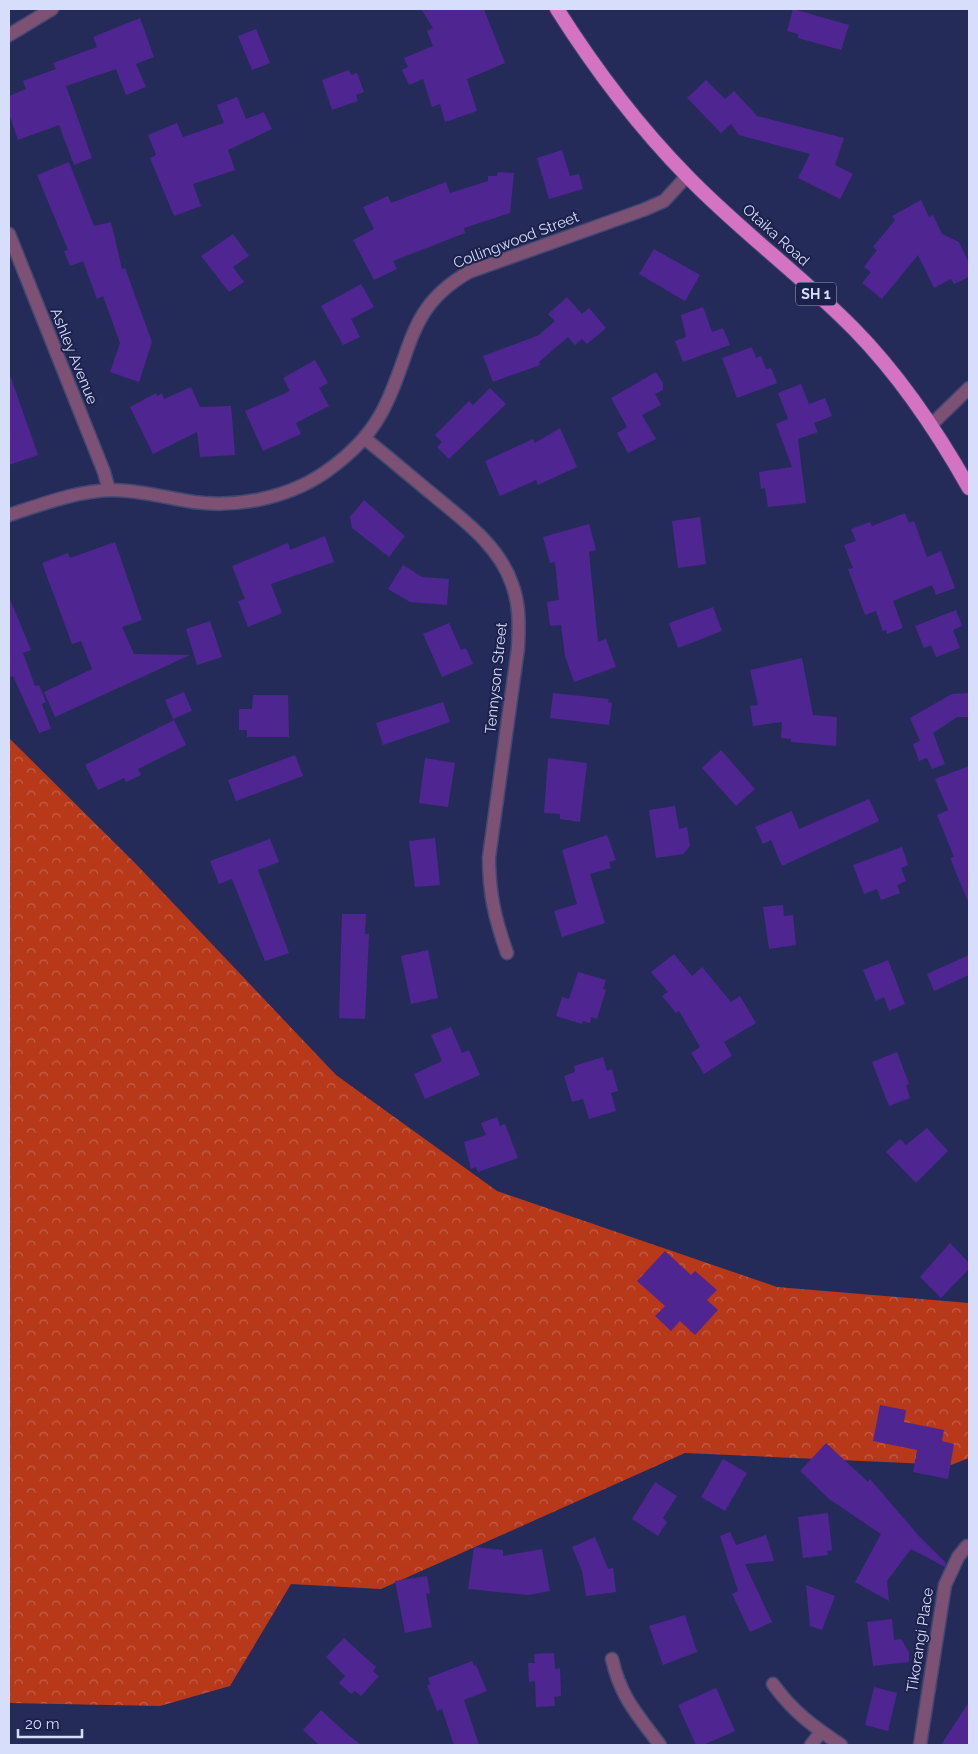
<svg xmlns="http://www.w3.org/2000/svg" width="978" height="1754" font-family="Raleway,sans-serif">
<defs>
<pattern id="forest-crowns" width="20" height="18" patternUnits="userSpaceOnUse" patternTransform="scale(1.25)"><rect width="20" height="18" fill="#b7391a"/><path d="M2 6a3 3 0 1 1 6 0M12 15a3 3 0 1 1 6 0" fill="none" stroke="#c35f48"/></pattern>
</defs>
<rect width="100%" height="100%" fill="#252b58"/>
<!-- forest -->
<path fill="url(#forest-crowns)" d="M9,738L136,864L336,1075L497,1191L777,1287L969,1303V1458L951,1465L685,1453L381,1589L291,1584L230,1686L160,1706L9,1703Z"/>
<!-- building -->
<path fill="#4f2592" d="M421,9H484L505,63L467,79L477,111L445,122L440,104L432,107L423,79L409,85L402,70L408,67L404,58L433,46L427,31L433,28Z
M793,9L849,25L841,50L798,38V34L787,31Z
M140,18L154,57L136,64L146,87L126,95L116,69L66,86L92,158L74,165L59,125L18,140L9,113V96L26,89L23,81L56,69L53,63L97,47L93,37Z
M256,29L270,63L252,70L238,36Z
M349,70L351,75L357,73L364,92L356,95L358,101L332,110L322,80Z
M706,80L725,99L734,91L757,116L844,138L835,165L853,174L840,199L798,178L810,154L739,135L731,124L721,133L687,98Z
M237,97L246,119L264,112L272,129L228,150L235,170L193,184L201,206L174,216L150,158L156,155L148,135L177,123L183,137L224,123L217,105Z
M562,150L570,176L579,174L583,189L549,199L537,158Z
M69,162L94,226L111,222L122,269L125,268L152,342L139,382L110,372L120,343L103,296L97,299L83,261L70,266L64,251L68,250L37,175Z
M498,172L514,173L510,213L464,228L465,233L393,261L397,269L374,280L353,240L374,229L363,207L388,196L391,203L446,182L450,193L488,181V176H497Z
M921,200L929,217L933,215L942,234L959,242L969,263V277L954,284L951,279L934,288L918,255L882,299L862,283L871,272L864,267L877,250L873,247L895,220L892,216Z
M233,234L249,256L233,267L244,282L229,292L201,256Z
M654,249L700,275L685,301L639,274Z
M361,284L374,307L351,319L360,337L343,345L321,306Z
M567,297L582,314L589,308L606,328L587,344L582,339L575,345L568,337L539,362L540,365L493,382L483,356L539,335L555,321L548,314Z
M703,307L712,332L723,328L730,345L683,362L675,341L686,337L681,315Z
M752,347L756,358L761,356L766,369L771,368L777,383L737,398L722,358Z
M315,360L328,383L319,388L329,406L296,423L301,434L263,451L245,411L290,391L283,378Z
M656,372L663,383V390L655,394L661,405L642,415L656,439L628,453L617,433L627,427L611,398Z
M9,378H11L38,455L9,465Z
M801,384L809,404L825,398L832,416L814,423L818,432L798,439L806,503L768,507L765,488L761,489L759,472L792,467L776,424L788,419L778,393Z
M191,387L200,407L231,406L235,455L200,457L197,432L153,454L130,407L156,393L157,396L162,393L164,399Z
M490,388L506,404L449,459L437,447L442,442L435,435L469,401L473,405Z
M560,428L577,467L538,485L536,480L500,496L485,461L533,439L535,443Z
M364,500L405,536L389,557L352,528L350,517Z
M905,513L909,523L914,521L927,557L941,551L955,588L936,595L932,585L893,601L903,628L887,634L886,630L883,631L876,611L865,615L848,569L853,568L844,545L856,541L851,529L870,522L872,526Z
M700,517L706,564L678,568L672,521Z
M589,524L596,550L589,552L598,642L606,639L616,667L574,682L565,656L561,625L550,626L547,602L559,600L555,562L550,563L543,537Z
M325,536L334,562L271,584L282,613L248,627L238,601L245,599L232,566L288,543L290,550Z
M115,542L142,620L122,627L134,654L190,655L55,717L44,692L92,669L81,641L72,644L42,563L68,553L70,558Z
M403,565L422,577L449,579L447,605L410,602L388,589Z
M9,597L31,650L23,653L35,686L39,685L46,702L42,704L51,729L39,733L13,676L9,678Z
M713,607L722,631L678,648L669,623Z
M956,610L962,626L953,630L960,648L936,657L931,645L924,648L915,626Z
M210,621L222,657L197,665L186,629Z
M449,623L461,650L466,648L473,664L442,677L423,634Z
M802,658L813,715L837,717L836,746L791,742V739L781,738L782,722L753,726L750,706L758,705L750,670Z
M184,692L192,711L173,719L165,700Z
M553,693L609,699L608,702L612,703L609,725L550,718Z
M969,693V717H957L933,733L945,764L932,769L927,758L919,761L913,744L920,741L910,718L952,694Z
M253,695H288L289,737H247V730H239V709H252Z
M443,702L450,722L383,745L376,723Z
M174,720L186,745L138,769L141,775L126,782L124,778L98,790L85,765Z
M721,750L755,789L736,806L702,768Z
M295,755L303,776L236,801L228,780Z
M425,758L455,763L448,807L419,803Z
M548,758L587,763L580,822L560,819V814L544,813Z
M969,766V904L950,858L954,857L937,815L948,810L935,779Z
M869,799L879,821L782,866L771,840L763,844L755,827L792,811L799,829Z
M675,806L679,829L687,827L690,846L683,854L656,858L649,810Z
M607,835L616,860L609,862L611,868L590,874L605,923L562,937L554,911L577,904L562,850Z
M435,838L440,885L415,887L409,841Z
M270,839L279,862L258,870L289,953L265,961L232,879L219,884L210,861Z
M902,847L908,865L901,868L906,881L897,885L900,893L881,900L877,889L864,894L853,865Z
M783,905L784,916L793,915L796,945L769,949L763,907Z
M342,914H366L365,934H369L365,1019L339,1018Z
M428,950L438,998L411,1004L401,956Z
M674,954L692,976L702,967L731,1002L740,996L756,1023L724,1042L732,1056L704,1074L691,1053L700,1047L679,1011L676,1013L662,996L668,992L651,972Z
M969,955V975L934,991L927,974Z
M888,960L905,1004L889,1011L884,997L876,1001L863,970Z
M578,972L606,980L603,989L606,990L597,1019L591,1017L590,1023L583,1021L582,1024L556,1016L562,997L569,999Z
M451,1027L462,1053L469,1050L480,1075L425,1099L414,1074L442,1061L431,1035Z
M897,1052L909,1084L906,1085L910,1098L889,1106L872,1062Z
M603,1057L607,1071L612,1069L618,1091L611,1093L616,1111L589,1119L583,1099L572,1102L564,1076L575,1072L574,1066Z
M497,1117L500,1126L505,1124L518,1158L478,1172L476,1167L471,1169L464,1142L486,1135L481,1123Z
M927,1128L948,1151L916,1183L886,1152L900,1139L906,1145Z
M950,1243L969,1263V1269L941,1298L920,1277Z
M665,1251L691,1275L695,1271L717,1290L707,1300L718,1310L695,1335L680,1321L671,1331L655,1316L665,1306L637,1281Z
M880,1405L906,1410L904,1422L944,1430L942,1441L954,1444L948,1479L913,1472L917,1450L873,1441Z
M826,1443L868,1482L870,1479L919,1536L946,1563L945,1567L911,1549L887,1581L889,1601L855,1582L881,1534L829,1499L800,1471Z
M723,1459L747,1473L725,1511L701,1497Z
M655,1482L677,1496L663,1518L667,1522L658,1536L632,1519Z
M828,1513L832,1550L827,1551L828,1555L803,1558L798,1517Z
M730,1532L736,1545L766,1535L774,1561L745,1564L772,1622L750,1632L732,1594L738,1591L720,1536Z
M595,1537L608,1569L613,1568L616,1592L586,1596L582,1571L572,1547Z
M474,1547L503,1550V1556L542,1549L550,1591L528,1595L468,1589Z
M427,1576L430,1593L426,1594L432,1627L405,1633L395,1581Z
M806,1585L835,1596L822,1630L810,1626Z
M685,1615L697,1652L663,1665L649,1626Z
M892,1619L894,1640L901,1639L909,1652V1662L873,1666L867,1622Z
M344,1638L376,1667L373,1671L379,1676L361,1696L355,1691L351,1694L339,1683L345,1676L326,1657Z
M554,1653L555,1669L560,1668L561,1696L554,1697L555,1706L536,1707L535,1681L529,1682L528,1663H535L534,1654Z
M472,1661L474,1666L476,1665L487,1691L464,1700L479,1745H454L442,1709L437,1711L427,1685L430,1684L428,1678Z
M874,1687L897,1693L888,1731L865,1725Z
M716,1688L735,1731L703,1745H696L678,1705Z
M969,1702V1745H941Z
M321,1710L346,1733L361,1745H319L303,1730Z"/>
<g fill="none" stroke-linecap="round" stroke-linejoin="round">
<defs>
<path id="minor" d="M9,35L52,9
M9,234L104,472L109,490
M931,425L969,388
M364,438C387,456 409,475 432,494C462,519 499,545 512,584C520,605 519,626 518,648L489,857C489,894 495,919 507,953
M9,515C43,504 76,491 112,490C140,490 166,498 194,502C240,508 293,497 331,468C353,452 373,431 385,406C413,350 407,307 469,272L643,210L664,201L687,176
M612,1659C621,1698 637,1714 660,1745
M773,1684C793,1712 813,1726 841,1745
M811,1745L821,1732
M920,1745L945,1585L958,1557L967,1546"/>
<path id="trunk" d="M557,9C595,69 636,124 687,176C739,230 801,275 854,329C900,376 937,431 969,488"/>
</defs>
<!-- minor casing -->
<use href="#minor" stroke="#414872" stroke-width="15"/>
<!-- trunk casing -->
<use href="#trunk" stroke="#414872" stroke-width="16"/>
<!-- minor -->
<use href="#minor" stroke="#7c5173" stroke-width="12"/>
<!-- trunk -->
<use href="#trunk" stroke="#d473c2" stroke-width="14"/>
</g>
<g text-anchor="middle" stroke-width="4" stroke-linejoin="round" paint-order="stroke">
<!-- shield labels -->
<rect fill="#1c214c" stroke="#9fa5c6" stroke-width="1" x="796" y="282.5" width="40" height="23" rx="4"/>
<g font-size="14" font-weight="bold" fill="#d7defb">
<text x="816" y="299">SH 1</text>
</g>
<!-- street labels -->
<g font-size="15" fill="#d7defb" stroke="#1c214c">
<text transform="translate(776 235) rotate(42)" y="5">Otaika Road</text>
<text transform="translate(516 240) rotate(-21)" y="5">Collingwood Street</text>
<text transform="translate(74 356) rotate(68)" y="5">Ashley Avenue</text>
<text transform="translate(496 678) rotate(-84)" y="5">Tennyson Street</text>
<text transform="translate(920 1640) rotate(-81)" y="5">Tikorangi Place</text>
</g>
</g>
<!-- border -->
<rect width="978" height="1754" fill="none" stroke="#d7defb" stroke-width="20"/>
<!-- scale -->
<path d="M18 1729v8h64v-8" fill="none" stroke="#d7defb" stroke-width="2.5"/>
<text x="25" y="1729" font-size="15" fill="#d7defb" stroke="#1c214c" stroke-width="4" paint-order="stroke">20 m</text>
</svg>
